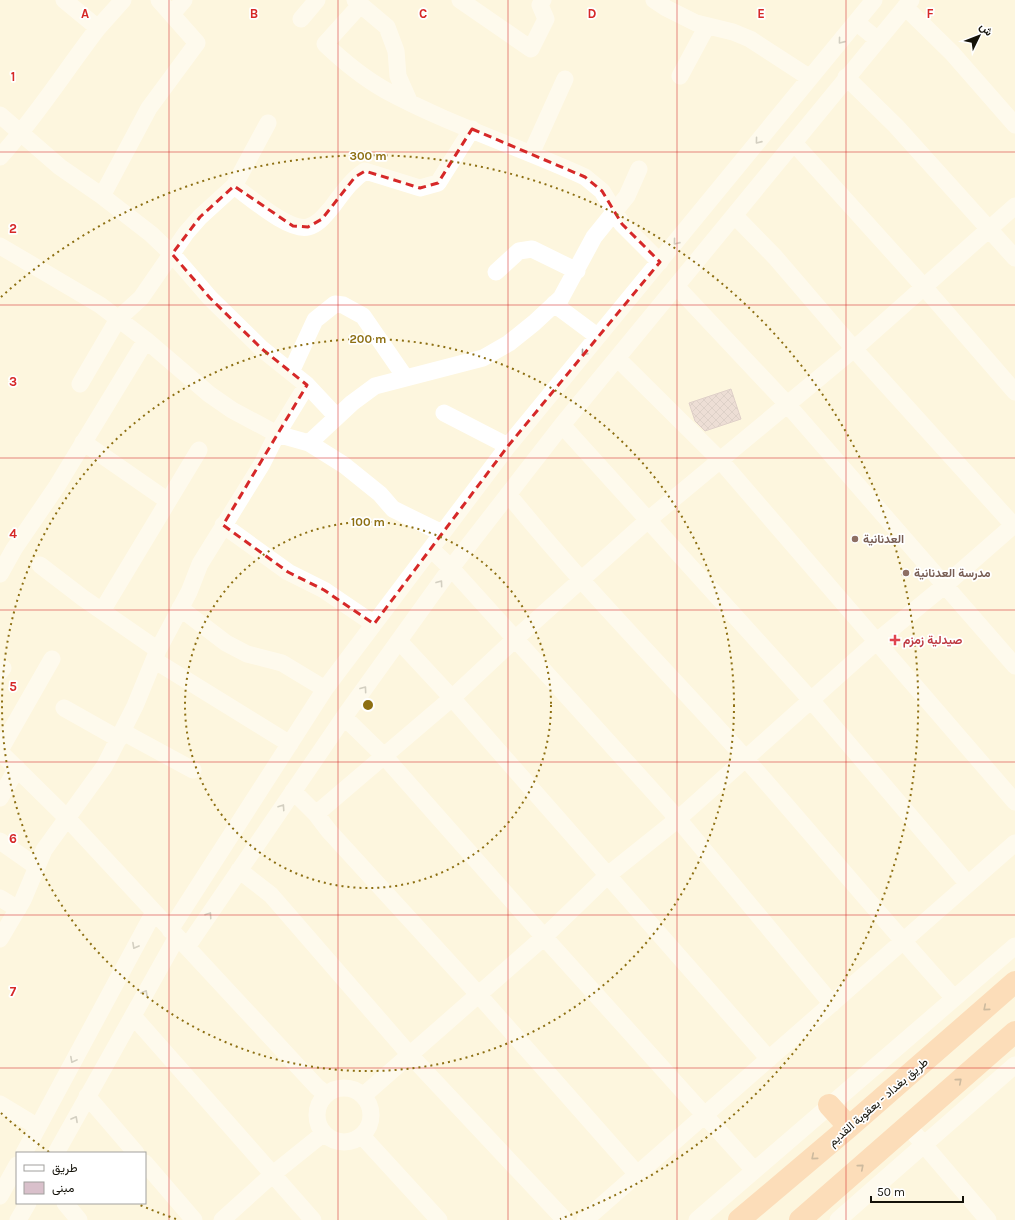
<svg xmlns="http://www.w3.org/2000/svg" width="1015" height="1220" font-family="Karla,Vazirmatn,sans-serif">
<defs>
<pattern id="building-cross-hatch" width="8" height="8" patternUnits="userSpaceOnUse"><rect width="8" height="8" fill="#d9c0cb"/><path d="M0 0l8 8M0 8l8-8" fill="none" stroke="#b9a4ad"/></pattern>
</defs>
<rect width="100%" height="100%" fill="#fdf6de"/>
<!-- building -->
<path fill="url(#building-cross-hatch)" stroke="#baa1ad" d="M731,389L741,419L705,431L695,421L689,403Z"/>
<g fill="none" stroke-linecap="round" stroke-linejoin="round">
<!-- minor -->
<path stroke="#fff" stroke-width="17" d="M64,0L98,28L123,0
M355,0L387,27L396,51L398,76L409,101
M460,0L531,49L546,19L540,5L543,0
M654,0L666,8L696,23L733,32L750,39L810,78
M361,4L325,44C343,61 362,77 385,90C447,124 520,147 585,177L602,191L622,224L660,262
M905,7L952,53L1015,125
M172,14L184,0
M301,19L317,0
M856,22L878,40
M680,76L707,26
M846,77L896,126L1015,258
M0,115L60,167L102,196L151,234L172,254L210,298L262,349L307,385L337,417
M794,143L924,287L1015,392
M531,154L565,79
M0,157C36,117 65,71 98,28
M234,186L268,123
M102,196L149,108L197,43L159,0
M735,216L775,257L854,349L1015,527
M0,246L100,305L146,340L209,394L232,410L277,434L307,385
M496,272L519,251L532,249L577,271
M676,286L787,404L1015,666
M554,304L597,336
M617,358L720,460L1015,802
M291,372L315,320L335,304L343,305L363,316L405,377
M80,384L118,319L141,298L186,233L200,217L234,186C250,197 289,232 308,227C319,224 325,215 332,207C342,194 351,180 365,171L420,188L438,183L472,129
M444,413L508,446
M562,425L811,700L968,884
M83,442L168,501
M309,443L344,465L380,494L393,509L442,533
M508,494C582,586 666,670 745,758C815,837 882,919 954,998
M223,525L288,572L324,590L374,624
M431,549L451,568L678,819L832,1004
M40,565L83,598L158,650
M0,574L14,549L57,486L146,340
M180,608L226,643L247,654L282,663L325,689
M102,611L199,450
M399,641L452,698L769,1059
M154,660L290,744
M0,672L3,668
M64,708L119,739
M344,717L385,757L544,937L754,1170
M123,732L193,770
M0,750L52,659
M0,752L67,818L317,1087L326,1094
M293,791L316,814L329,831L478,994L637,1174
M0,798L17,768
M316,814L452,698L515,639L648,520L854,349L1015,206
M0,841L37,867
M239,870L271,895L409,1054L565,1220
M0,898L18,909
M170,930L325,689L508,446L874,0
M0,939L23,900L44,850L104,767L135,706L158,650L189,592L200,564L262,464L277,434L309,443L352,403L375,386L483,358L509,343L534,323L561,298L594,237L627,196L639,169
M187,947L344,717L451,568L562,425L911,0
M133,1016L313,1220
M317 1115a27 27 0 1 1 54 0a27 27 0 1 1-54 0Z
M364,1095L544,937L608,875L678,819L877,641L944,586L1015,524
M87,1096L136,1153
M0,1104L38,1127
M908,1126L988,1220
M362,1136L439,1220
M24,1153L154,912
M56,1153L177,937
M145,1163L194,1220
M0,1196L17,1165
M65,1203L79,1220
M18,1220L28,1203
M222,1220L273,1174L324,1133
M585,1220L1015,843
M697,1220L1015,946
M838,1220L1015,1065"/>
<!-- highway -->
<path stroke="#fabf8c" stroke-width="22" d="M829,1105L849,1127
M739,1220L849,1127L1015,982
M800,1220L1015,1032"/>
</g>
<!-- one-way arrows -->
<defs><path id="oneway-chevron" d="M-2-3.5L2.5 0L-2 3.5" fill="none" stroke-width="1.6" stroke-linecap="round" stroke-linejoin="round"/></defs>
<g stroke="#a1a09d">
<use href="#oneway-chevron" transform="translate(841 41) rotate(129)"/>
<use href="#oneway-chevron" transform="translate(758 141) rotate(129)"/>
<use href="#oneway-chevron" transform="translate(676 242) rotate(129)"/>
<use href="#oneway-chevron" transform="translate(584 353) rotate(129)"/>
<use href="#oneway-chevron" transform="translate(440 583) rotate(-54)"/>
<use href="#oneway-chevron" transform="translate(364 689) rotate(-54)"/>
<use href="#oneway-chevron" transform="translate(282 807) rotate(-56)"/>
<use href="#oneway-chevron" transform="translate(209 915) rotate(-56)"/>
<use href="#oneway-chevron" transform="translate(135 946) rotate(119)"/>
<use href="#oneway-chevron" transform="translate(145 993) rotate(-61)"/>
<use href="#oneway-chevron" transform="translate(73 1060) rotate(118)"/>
<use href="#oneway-chevron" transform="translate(75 1119) rotate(-61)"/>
</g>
<g stroke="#927151">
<use href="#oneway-chevron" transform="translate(986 1008) rotate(139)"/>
<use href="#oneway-chevron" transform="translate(959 1081) rotate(-41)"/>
<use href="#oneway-chevron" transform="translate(814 1157) rotate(140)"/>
<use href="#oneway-chevron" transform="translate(861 1167) rotate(-41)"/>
</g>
<!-- marked area -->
<path d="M0 0H1015V1220H0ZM472,129L585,177L602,191L622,224L660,262L508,446L374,624L324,590L288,572L223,525L307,385L262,349L210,298L172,254L200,217L234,186L293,226L308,227L322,219L355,177L365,171L420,188L438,183Z" fill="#fdf6de" fill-opacity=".55" fill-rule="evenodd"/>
<path fill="none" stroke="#d62828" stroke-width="3" stroke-dasharray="8 5" stroke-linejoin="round" d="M472,129L585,177L602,191L622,224L660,262L508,446L374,624L324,590L288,572L223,525L307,385L262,349L210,298L172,254L200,217L234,186L293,226L308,227L322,219L355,177L365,171L420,188L438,183Z"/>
<!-- grid -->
<path fill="none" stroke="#d62828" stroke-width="1" stroke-opacity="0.55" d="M169,0V1220M338,0V1220M508,0V1220M677,0V1220M846,0V1220M0,152H1015M0,305H1015M0,458H1015M0,610H1015M0,762H1015M0,915H1015M0,1068H1015"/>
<!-- distance rings -->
<g fill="none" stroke="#8d6f12" stroke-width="2" stroke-dasharray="2 4">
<circle cx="368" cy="705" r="183"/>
<circle cx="368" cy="705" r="366"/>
<path d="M176 1219A549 549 0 0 1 140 1205M49 1152A549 549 0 0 1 1 1113M1 297A549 549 0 1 1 560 1219"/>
</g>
<!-- markers -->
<g fill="#8d6e63" stroke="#fff" stroke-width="1.5">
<circle cx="855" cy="539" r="4"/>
<circle cx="906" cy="573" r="4"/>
</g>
<path fill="#e0444e" stroke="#fff" stroke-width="1.5" d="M893 634h4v4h4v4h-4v4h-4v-4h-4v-4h4z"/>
<g text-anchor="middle" stroke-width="3.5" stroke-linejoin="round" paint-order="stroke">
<!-- education labels -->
<g font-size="12" font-weight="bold" fill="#785e54" stroke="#fff" text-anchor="start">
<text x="863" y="543">العدنانية</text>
<text x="914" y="577">مدرسة العدنانية</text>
</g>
<!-- health labels -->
<g font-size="12" font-weight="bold" fill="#be3a42" stroke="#fff" text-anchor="start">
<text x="903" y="644">صيدلية زمزم</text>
</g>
<!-- street labels -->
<g font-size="12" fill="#141209" stroke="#fff">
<text transform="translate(878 1102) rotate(-41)" y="4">طريق بغداد - بعقوبة القديم</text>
</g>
</g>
<g font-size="13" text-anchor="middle" font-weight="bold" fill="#d62828" stroke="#fff" stroke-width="3.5" stroke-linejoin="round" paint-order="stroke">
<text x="85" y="18">A</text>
<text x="254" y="18">B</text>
<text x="423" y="18">C</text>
<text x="592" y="18">D</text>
<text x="761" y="18">E</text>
<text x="930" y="18">F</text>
<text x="13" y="81">1</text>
<text x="13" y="233">2</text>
<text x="13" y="386">3</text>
<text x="13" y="538">4</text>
<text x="13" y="691">5</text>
<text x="13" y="843">6</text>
<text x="13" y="996">7</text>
</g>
<circle cx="368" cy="705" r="6" fill="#8d6f12" stroke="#fff" stroke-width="2"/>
<g font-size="12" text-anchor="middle" font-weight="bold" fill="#8d6f12" stroke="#fff" stroke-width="3.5" stroke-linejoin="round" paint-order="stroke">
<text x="368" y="160">300 m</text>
<text x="368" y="343">200 m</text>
<text x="368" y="526">100 m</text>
</g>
<!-- legend -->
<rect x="16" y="1152" width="130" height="52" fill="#ffffff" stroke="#a1a09d"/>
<rect x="24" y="1165" width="20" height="6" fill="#ffffff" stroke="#a1a09d"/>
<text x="52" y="1172" font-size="12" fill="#141209">طريق</text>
<rect x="24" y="1182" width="20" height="12" fill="#d9c0cb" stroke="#a1a09d"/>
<text x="52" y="1192" font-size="12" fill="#141209">مبنى</text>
<!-- north arrow -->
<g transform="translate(979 36) rotate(47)" stroke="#ffffff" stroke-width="3" paint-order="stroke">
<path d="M0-3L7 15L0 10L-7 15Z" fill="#141209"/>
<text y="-6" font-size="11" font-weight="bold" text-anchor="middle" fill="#141209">ش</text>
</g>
<!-- scale -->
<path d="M871 1196v6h92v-6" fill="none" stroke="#141209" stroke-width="2"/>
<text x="877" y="1196" font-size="12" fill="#141209" stroke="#ffffff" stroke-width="3" paint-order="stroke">50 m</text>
</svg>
